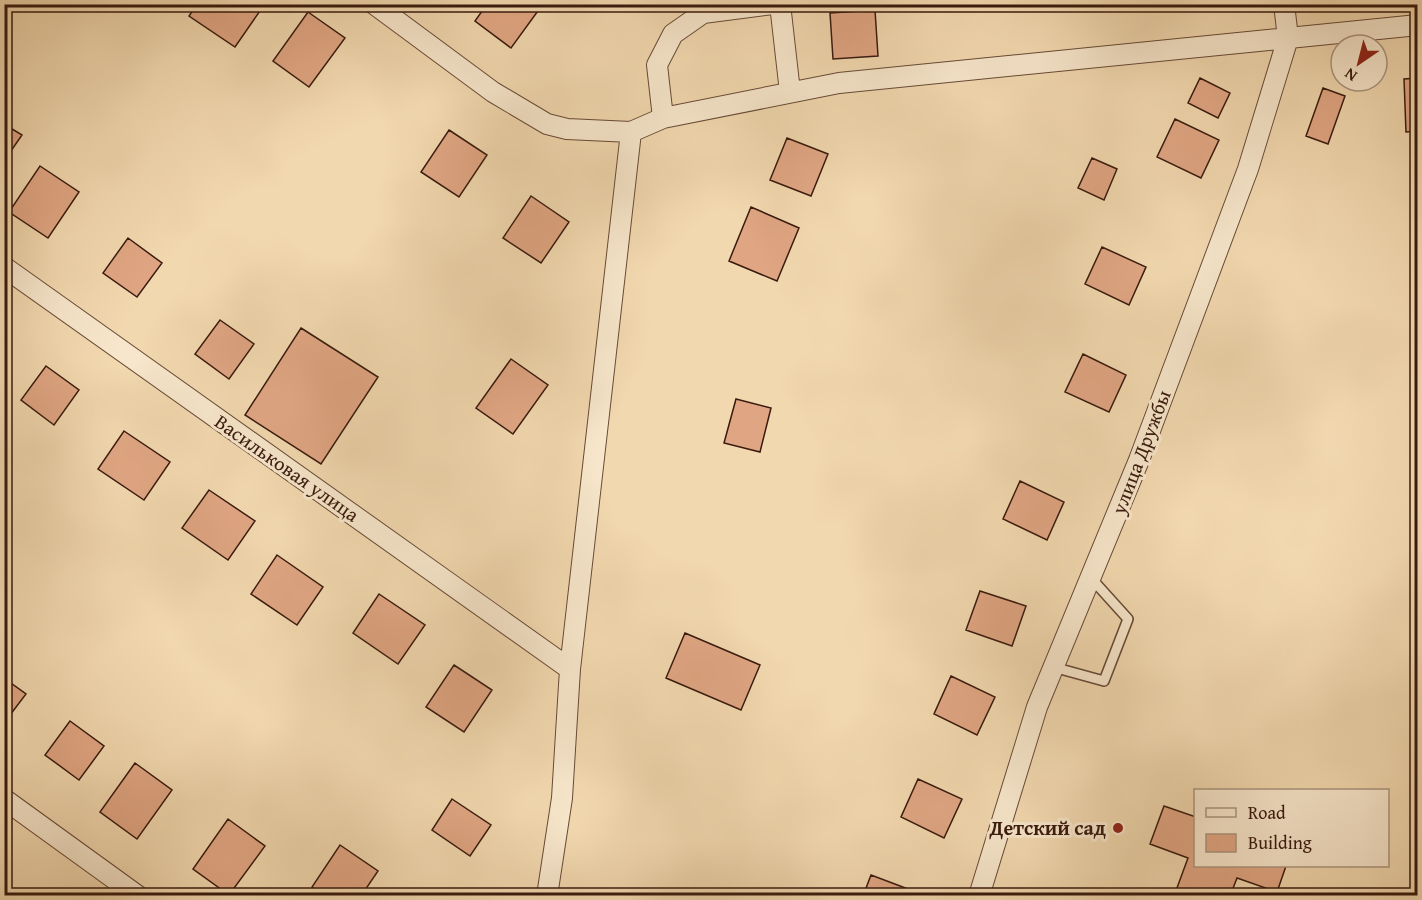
<svg xmlns="http://www.w3.org/2000/svg" width="1422" height="900" font-family="'Gentium Book Plus',serif">
<rect width="100%" height="100%" fill="#f2d8af"/>
<filter id="stains"><feTurbulence type="fractalNoise" baseFrequency=".00333" numOctaves="4"/><feColorMatrix values="0 0 0 0 .2 0 0 0 0 .09 0 0 0 0 .02 0 0 0 .5 -.17"/></filter>
<radialGradient id="worn" r=".72"><stop offset=".6" stop-color="#630" stop-opacity="0"/><stop offset="1" stop-color="#630" stop-opacity=".3"/></radialGradient>
<!-- building -->
<path fill="#e0a683" stroke="#391a0e" stroke-width="1.5" d="M197,4H256L262,8L235,47L189,16Z
M487,4H543L511,48L475,21Z
M875,10L878,56L833,59L830,13Z
M308,12L345,38L309,87L273,61Z
M1200,78L1230,93L1218,118L1188,103Z
M1418,78V131L1406,132L1404,79Z
M1323,88L1345,96L1328,144L1306,136Z
M1175,119L1219,140L1201,178L1157,157Z
M4,124L22,135L4,161Z
M449,130L487,155L459,197L421,172Z
M787,138L828,154L811,196L770,180Z
M1092,158L1117,169L1104,200L1078,188Z
M40,166L79,192L48,238L9,212Z
M531,196L569,222L541,263L503,238Z
M751,207L799,228L777,281L729,261Z
M128,238L162,263L137,297L103,273Z
M1102,247L1146,267L1129,305L1085,284Z
M220,320L254,344L229,379L195,354Z
M301,328L378,377L321,464L245,415Z
M1083,354L1126,375L1109,412L1065,392Z
M511,359L548,385L513,434L476,408Z
M46,366L79,390L54,425L21,400Z
M736,399L771,408L760,452L724,443Z
M124,431L170,462L144,500L98,469Z
M1020,481L1064,502L1047,540L1003,519Z
M209,490L255,521L228,560L182,528Z
M277,555L323,587L297,625L251,594Z
M980,591L1026,606L1012,646L966,630Z
M379,594L425,625L398,664L353,633Z
M685,633L760,665L741,710L666,678Z
M454,665L492,690L464,732L426,707Z
M951,676L995,697L977,735L934,714Z
M4,678L26,694L4,723Z
M70,721L104,746L79,780L45,755Z
M135,763L172,790L137,839L100,812Z
M918,779L962,799L944,838L901,817Z
M452,799L491,825L470,856L432,830Z
M1164,806L1196,817V866H1286L1277,892L1237,878L1230,896H1174L1188,858L1150,844Z
M228,819L265,846L229,895L193,869Z
M340,845L378,871L361,896H324L312,887Z
M871,875L916,892L915,896H863Z"/>
<g fill="none" stroke-linecap="round" stroke-linejoin="round">
<defs>
<path id="service" d="M1053,667L1104,681L1128,619L1091,578"/>
<path id="minor" d="M374,4L493,92L547,124L567,129L631,132
M780,4L790,92
M663,118L657,65L673,34L703,13L772,4
M4,267L570,669
M4,799L138,896
M547,896L562,798L570,669L631,132L663,118L839,83L1418,25
M979,896L1037,707L1139,460L1248,169L1288,38L1284,4"/>
</defs>
<!-- service casing -->
<use href="#service" stroke="#674a36" stroke-width="12"/>
<!-- minor casing -->
<use href="#minor" stroke="#674a36" stroke-width="22"/>
<!-- service -->
<use href="#service" stroke="#f7e6cb" stroke-width="9"/>
<!-- minor -->
<use href="#minor" stroke="#f7e6cb" stroke-width="20"/>
</g>
<!-- markers -->
<circle fill="#8f2418" stroke="#f7e6cb" stroke-width="2" cx="1118" cy="828" r="6"/>
<g text-anchor="middle" stroke-width="6" stroke-linejoin="round" paint-order="stroke">
<!-- street labels -->
<g font-size="20" fill="#391a0e" stroke="#f7e6cb">
<text transform="translate(1141 452) rotate(-69)" y="7">улица Дружбы</text>
<text transform="translate(287 468) rotate(35)" y="7">Васильковая улица</text>
</g>
<!-- poi labels -->
<g font-size="20" font-weight="bold" fill="#391a0e" stroke="#f7e6cb" text-anchor="end">
<text x="1106" y="835">Детский сад</text>
</g>
</g>
<!-- margin -->
<rect width="1422" height="900" fill="none" stroke="#f2d8af" stroke-width="24"/>
<rect x="6" y="6" width="1410" height="888" fill="none" stroke="#391a0e" stroke-width="3"/>
<rect x="12" y="12" width="1398" height="876" fill="none" stroke="#391a0e" stroke-width="1.5"/>
<!-- legend -->
<rect x="1194" y="789" width="195" height="78" fill="#f7e6cb" stroke="#ab947f" stroke-width="1.5"/>
<rect x="1206" y="808" width="30" height="9" fill="#f7e6cb" stroke="#ab947f" stroke-width="1.5"/>
<text x="1248" y="819" font-size="18" fill="#391a0e">Road</text>
<rect x="1206" y="834" width="30" height="18" fill="#e0a683" stroke="#ab947f" stroke-width="1.5"/>
<text x="1248" y="849" font-size="18" fill="#391a0e">Building</text>
<!-- north arrow -->
<g transform="translate(1359 63) rotate(215)"><circle r="28" fill="#f7e6cb" stroke="#ab947f" stroke-width="1.5"/>
<path d="M0-4.5L10 22L0 15L-10 22Z" fill="#8f2418"/>
<text y="-9" font-size="16" font-weight="bold" text-anchor="middle" fill="#391a0e">N</text>
</g>
<rect width="100%" height="100%" filter="url(#stains)"/>
<rect width="100%" height="100%" fill="url(#worn)"/>
</svg>
